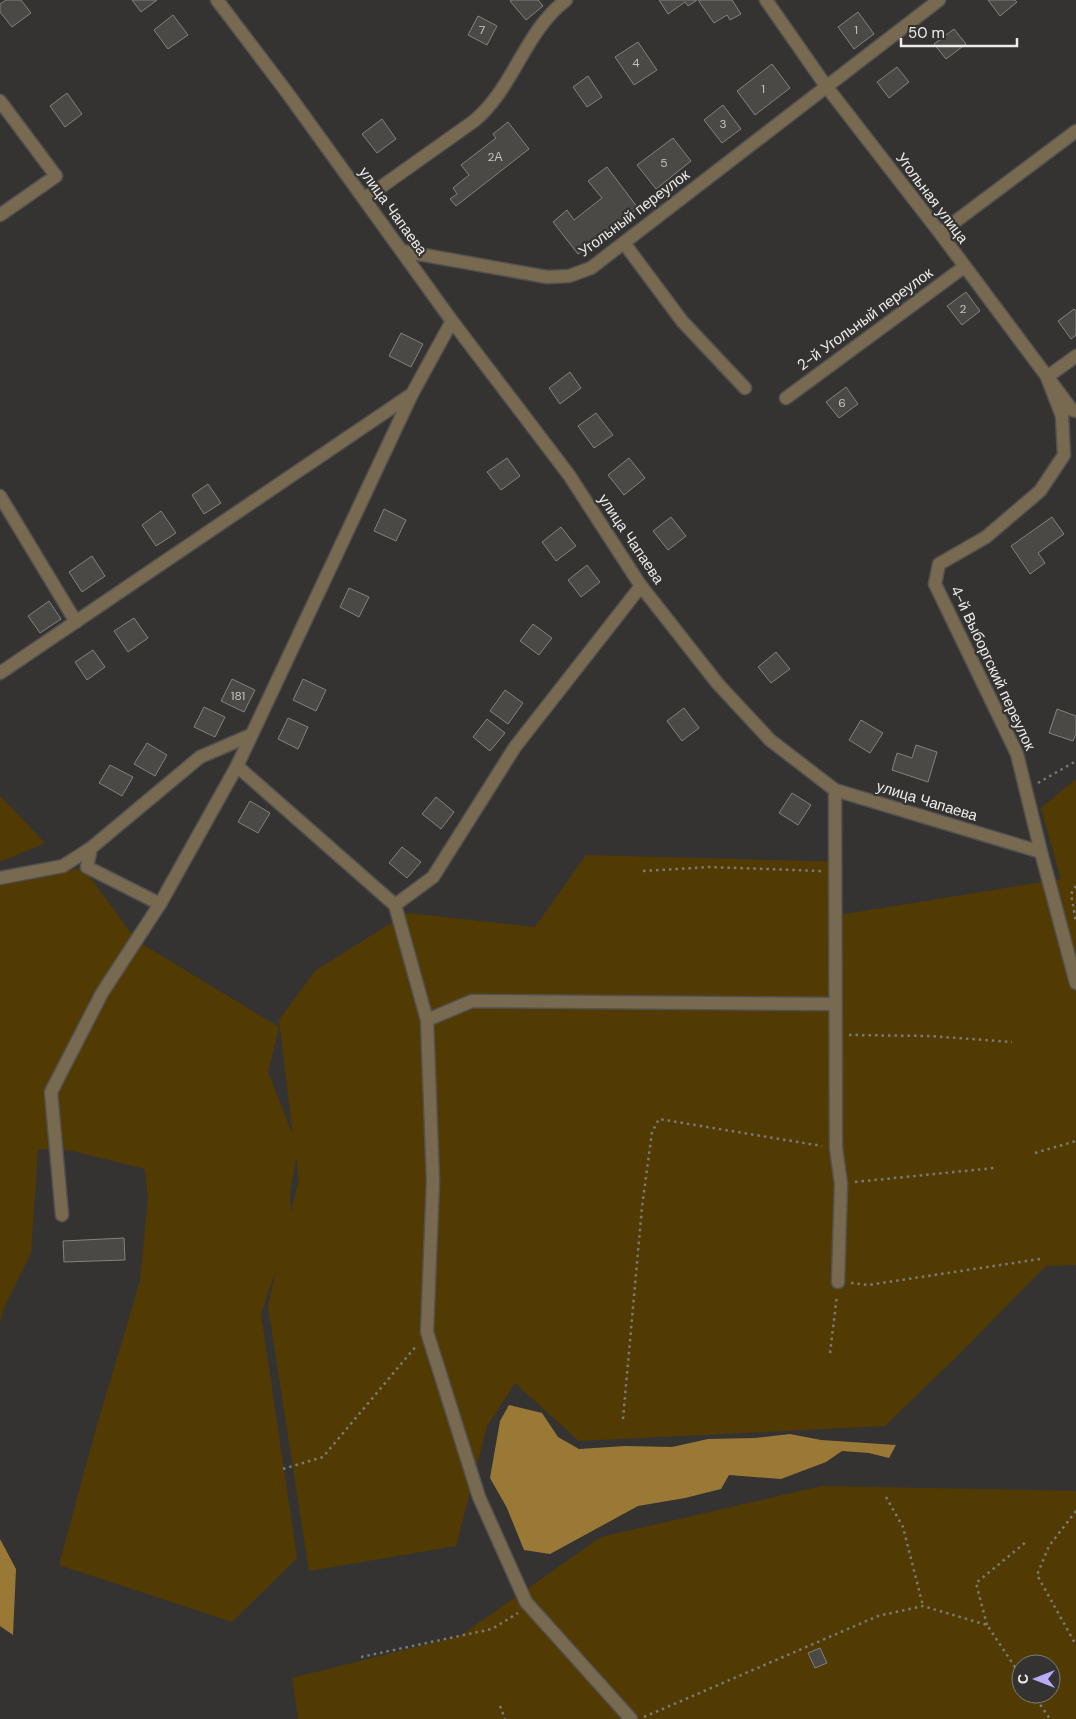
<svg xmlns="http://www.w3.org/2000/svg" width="1076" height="1719" font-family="'DM Sans',sans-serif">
<rect width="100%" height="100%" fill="#353331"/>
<!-- green -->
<path fill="#523b03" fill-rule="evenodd" d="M1076,779V1265L1046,1266L955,1358L885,1426L579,1441L515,1383L487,1426L456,1546L309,1571L268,1307L276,1269L261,1314L297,1558L232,1622L59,1565L95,1432L140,1281L148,1198L145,1169L69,1150L38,1149L31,1253L3,1310L0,1324V885L83,868L137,941L279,1027L268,1072L293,1136L279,1020L315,971L407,913L535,927L586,855L843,862L839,915L1061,879L1041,808ZM296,1157L299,1179L291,1212L290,1194Z
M0,796L45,843L0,862Z
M822,1486L1076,1491V1719H298L292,1678L460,1636L601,1537ZM1021,1664H1051V1694H1021Z"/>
<!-- water -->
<path fill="#9a7937" d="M509,1405L542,1413L558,1437L579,1449L625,1446L672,1447L708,1439L755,1438L790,1434L821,1440L896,1445L889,1458L869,1453L842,1451L826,1462L781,1479L729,1475L721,1489L685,1498L638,1506L550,1554L524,1550L507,1508L490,1478L500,1421Z
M0,1539L16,1569L13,1635L0,1626Z"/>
<!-- building -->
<path fill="#4a4946" stroke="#83827f" d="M6,0H21L31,13L12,27L0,12V4Z
M132,0H157L141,12Z
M512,0H538L543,6L526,20L510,1Z
M659,0H697L688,6L685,2L668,14Z
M698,0H732L741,14L730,20L727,15L714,23Z
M988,0H1015L1017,2L1000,16Z
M858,12L874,34L854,49L838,27Z
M173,15L188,35L168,49L154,30Z
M478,16L497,26L487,45L468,35Z
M954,29L966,44L946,59L934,44Z
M638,42L657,70L634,85L615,57Z
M772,64L790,88L755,115L737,91Z
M897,67L909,82L889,98L877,82Z
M588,76L602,97L587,107L573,87Z
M67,93L82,114L65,127L50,106Z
M723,105L741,129L722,143L704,120Z
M382,119L396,139L377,153L362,134Z
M508,122L529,149L456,206L450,199L457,194L453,188L469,175L461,165L496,138L493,134Z
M673,138L691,161L656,189L637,165Z
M607,167L638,208L578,254L553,222L567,210L574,220L602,198L588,181Z
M966,292L980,311L962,325L947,306Z
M1074,309L1076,311V335L1071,339L1058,321Z
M401,333L423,344L411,367L389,356Z
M570,372L581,388L560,404L549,388Z
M846,387L858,404L839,418L826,402Z
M596,413L613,435L594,448L578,426Z
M507,458L520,476L501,490L487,472Z
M629,458L645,478L624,495L608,475Z
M208,484L221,503L204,514L192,495Z
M384,509L406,520L396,541L374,531Z
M161,511L176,533L156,546L142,525Z
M671,517L686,536L668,550L653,531Z
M1052,517L1064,534L1038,553L1045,563L1030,574L1011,546Z
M561,527L576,546L556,561L542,542Z
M92,556L105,576L82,592L69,572Z
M587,565L600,582L581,597L568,580Z
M349,588L369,597L359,617L340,607Z
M49,601L61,619L40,633L28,616Z
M134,618L148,638L128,652L114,631Z
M533,624L552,638L539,655L520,641Z
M93,650L105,667L87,680L75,662Z
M776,652L790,669L771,683L758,667Z
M232,679L255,690L244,712L221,701Z
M303,679L326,690L316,711L293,700Z
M505,690L523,703L508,724L490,711Z
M204,707L225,717L215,737L194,727Z
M684,708L699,728L682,741L667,721Z
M1057,709L1076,716V734L1073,741L1049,733Z
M288,718L308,727L298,749L278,739Z
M487,719L505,733L490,751L473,737Z
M861,720L883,733L870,753L849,740Z
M147,743L167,755L155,776L134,764Z
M916,745L937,752L928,782L892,770L897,753L912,758Z
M110,765L133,777L122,796L99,783Z
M792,793L811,805L798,825L779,813Z
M436,797L454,812L441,829L422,814Z
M250,801L270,813L258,833L238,822Z
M402,847L421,862L407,878L389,863Z
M124,1238L125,1260L64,1262L63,1241Z
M820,1648L827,1663L815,1668L808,1653Z"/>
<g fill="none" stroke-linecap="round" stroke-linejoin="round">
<defs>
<path id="minor" d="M217,0L286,91L452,321L569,475L641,586L718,684L770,740L835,790L1041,852
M766,0L826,86L940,233L1072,410L1076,411
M0,101L56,176L0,215
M364,199L474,121C514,88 524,32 566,0
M940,233L1076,131
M624,243L682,321L745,388
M402,251L547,277L569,276L591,268L939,0
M1076,356L1047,377L1062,416L1064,455L1040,491L986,537L939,564L935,584L1017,754L1041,852L1076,983
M786,398L964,267
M0,496L76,622
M0,673L412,394
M237,766L395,905L427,1020L433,1181L427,1332L479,1497L526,1602L631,1719
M835,790L836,1148L841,1184L838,1282
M91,848L87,867L160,904
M0,878L63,866L91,848L200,757L251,735
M395,905L433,877L515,747L641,586
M427,1020L472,1001L835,1004
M62,1215L51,1092L102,993L160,904L237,766L412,394L452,321"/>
</defs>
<!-- minor casing -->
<use href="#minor" stroke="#52514f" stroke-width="15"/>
<!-- path -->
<path stroke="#7b7977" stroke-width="2.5" stroke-dasharray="2.5 4" stroke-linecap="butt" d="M1038,783L1076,761
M643,871L710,867L821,871
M1076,886L1071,894L1076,922
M849,1035L930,1036L1012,1042
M1035,1153L1076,1141
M855,1182L994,1168
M851,1283L868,1285L1040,1259
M830,1353L837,1295
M623,1419L642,1207L652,1132L659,1119L822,1146
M283,1469L323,1457L417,1345
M886,1497L903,1527L923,1606
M1076,1511L1049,1546L1037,1575L1076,1645
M987,1625L976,1583L1026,1542
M361,1657L492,1629L518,1613
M1033,1694L1050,1719
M500,1706L505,1719
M644,1717L878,1616L923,1606L987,1625L1021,1676"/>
<!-- minor -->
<use href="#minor" stroke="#786a50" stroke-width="12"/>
</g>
<g text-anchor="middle" stroke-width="4.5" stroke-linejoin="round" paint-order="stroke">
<!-- number labels -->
<g font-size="12" fill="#c4c3c1">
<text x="482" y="34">7</text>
<text x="856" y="34">1</text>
<text x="636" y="67">4</text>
<text x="763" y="93">1</text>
<text x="723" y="128">3</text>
<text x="495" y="161">2А</text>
<text x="664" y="167">5</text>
<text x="963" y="313">2</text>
<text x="842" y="407">6</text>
<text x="238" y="700">181</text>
</g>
<!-- street labels -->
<g font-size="15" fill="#edecea" stroke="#353331">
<text transform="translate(932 198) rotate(53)" y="5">Угольная улица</text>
<text transform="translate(393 211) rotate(54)" y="5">улица Чапаева</text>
<text transform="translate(634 213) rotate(-37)" y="5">Угольный переулок</text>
<text transform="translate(865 319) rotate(-36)" y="5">2-й Угольный переулок</text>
<text transform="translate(631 539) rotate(56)" y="5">улица Чапаева</text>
<text transform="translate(993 668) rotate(65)" y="5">4-й Выборгский переулок</text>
<text transform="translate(927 801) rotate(17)" y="5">улица Чапаева</text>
</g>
</g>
<!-- north arrow -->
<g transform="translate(1036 1679) rotate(270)"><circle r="24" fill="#353331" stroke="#7f7d7b"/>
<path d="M0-4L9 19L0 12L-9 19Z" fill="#baaaf7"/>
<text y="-8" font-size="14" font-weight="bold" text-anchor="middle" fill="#edecea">С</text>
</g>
<!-- scale -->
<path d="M901 38v8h116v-8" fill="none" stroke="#edecea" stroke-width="2.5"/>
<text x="908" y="38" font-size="15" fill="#edecea" stroke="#353331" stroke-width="4" paint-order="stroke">50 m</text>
</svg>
